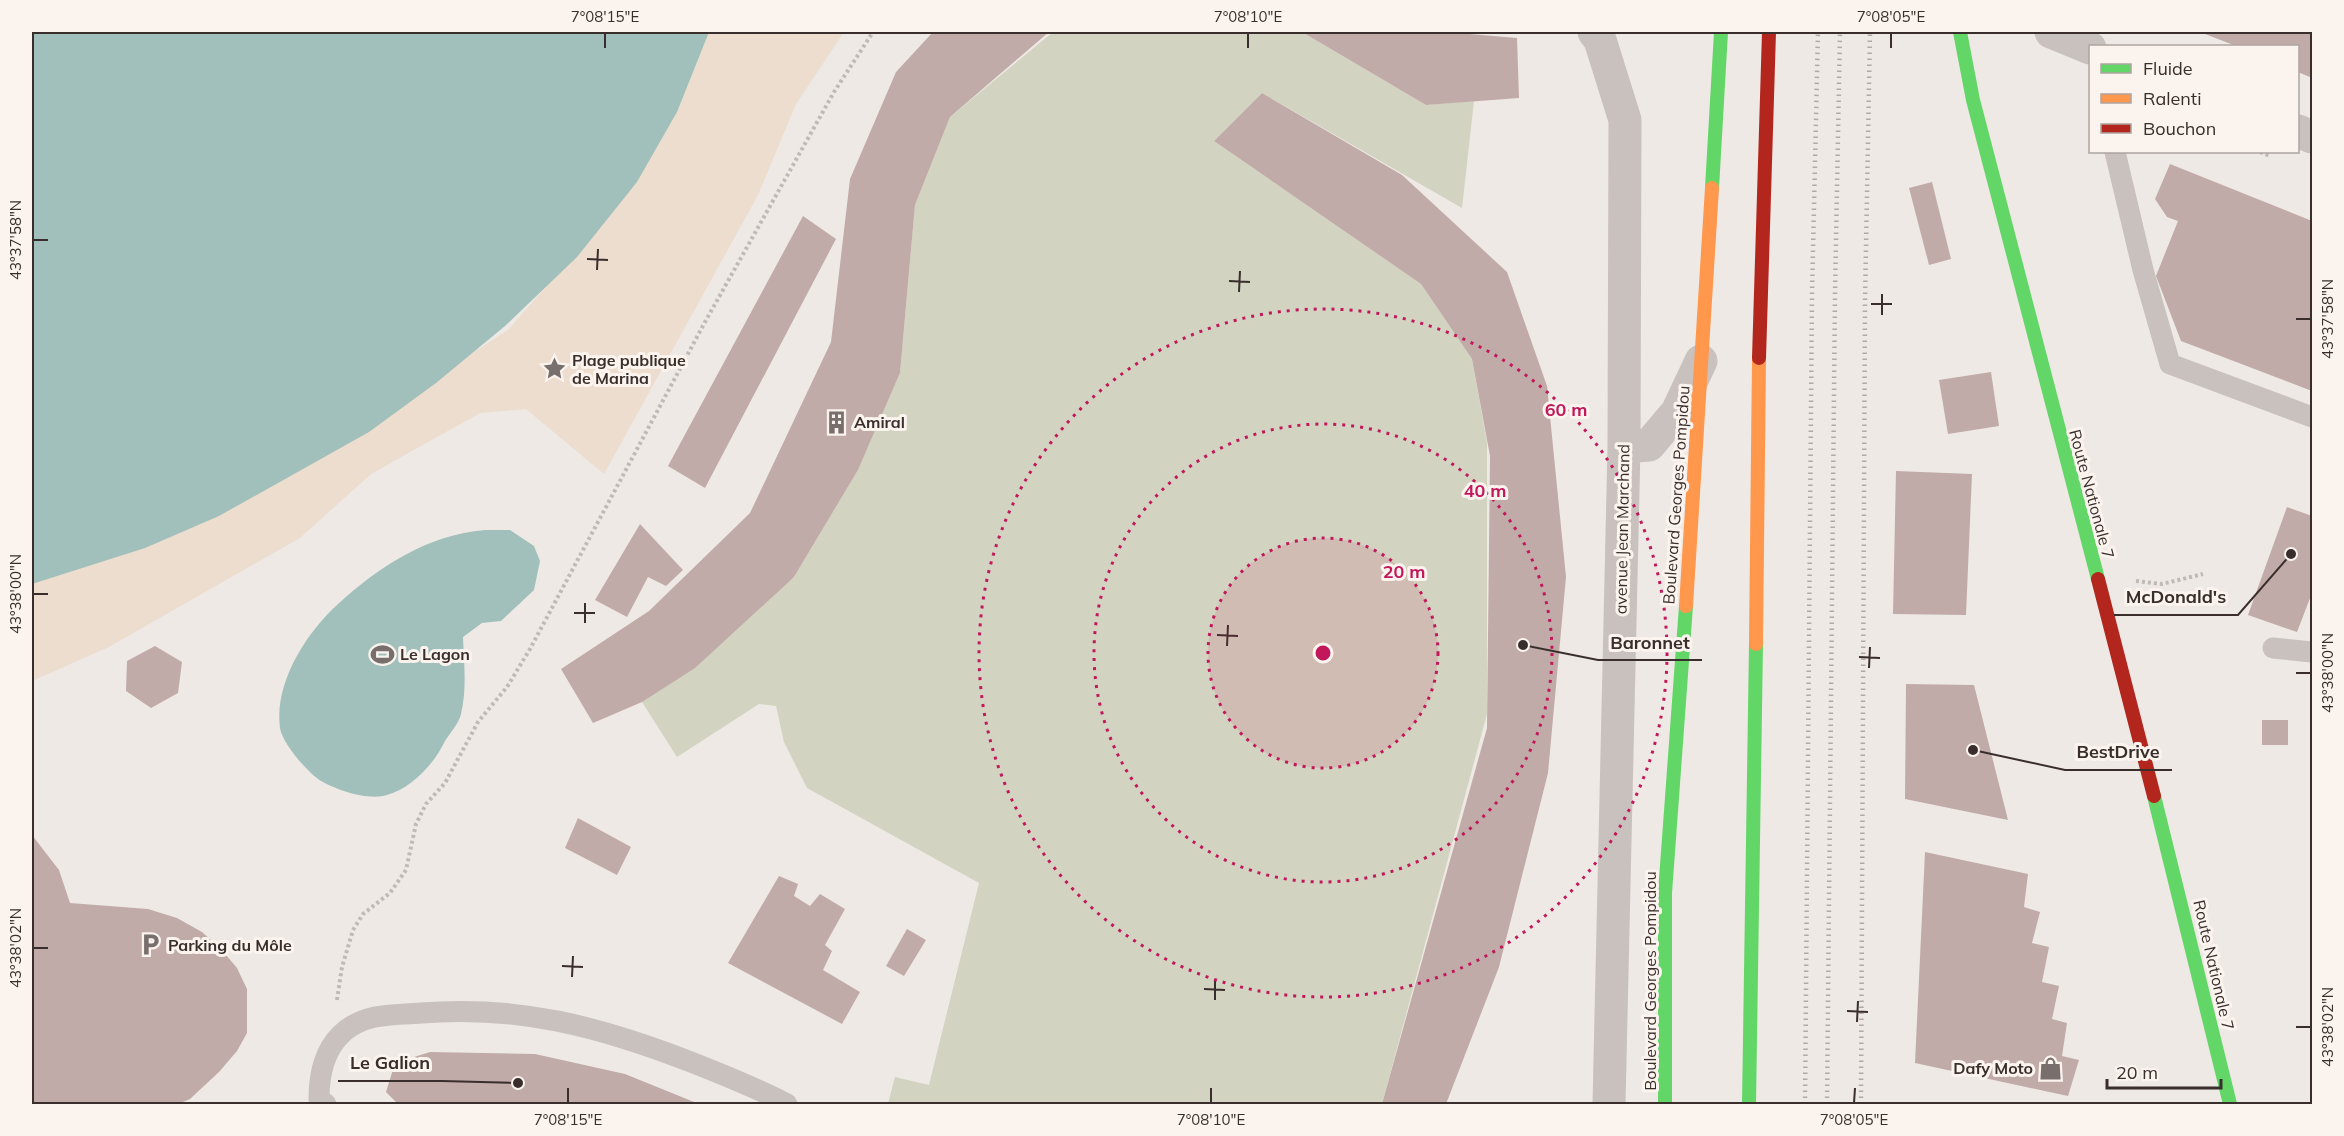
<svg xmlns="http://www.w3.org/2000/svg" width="2344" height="1136" font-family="Mulish,sans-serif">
<rect width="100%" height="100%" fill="#eee9e5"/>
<!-- green -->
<path fill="#d2d3c0" d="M1053,32H1302L1426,105L1474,101L1462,208L1262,93L1214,141L1421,284L1472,359L1487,443V714L1382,1104H888L895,1077L929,1085L979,883L807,788L784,742L776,706L759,704L677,757L642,702L794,577L858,470L900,373L915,205L950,117Z"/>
<!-- sand -->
<path fill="#ecddce" d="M708,32H844L796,104L758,195L604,474L526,409L480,413L371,474L300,538L109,647L32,681V581L219,516L508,330L637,182Z"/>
<!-- water -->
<path fill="#a2c0bb" d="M32,32H709L677,112L637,182L577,257L505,326L436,383L369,432L219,516L145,548L32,584Z
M485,530H510L534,546L540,561L534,590L501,621L482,623L463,637C464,663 467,689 461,714C459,723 450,733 445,741C434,764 412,788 387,795C368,801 337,790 321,781C308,773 282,743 280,728C274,683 306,633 338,604C380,566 427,535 485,530Z"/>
<!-- building -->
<path fill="#c1aba8" d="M933,32H1049L950,117L915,205L900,373L858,470L794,577L695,668L642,702L593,723L561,669L649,611L750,513L831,342L850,179L896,72Z
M1302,32H1446L1517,38L1519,98L1426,105Z
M2200,32H2312V78L2298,72V46H2236Z
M1262,93L1402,175L1507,272L1547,386L1566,577L1548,773L1499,967L1446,1104H1382L1487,728L1490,456L1472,359L1421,284L1214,141Z
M2170,164L2312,221V391L2181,341L2156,276L2178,221L2167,217L2155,199Z
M1932,182L1951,259L1929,265L1909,188Z
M803,216L836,239L705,488L668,466Z
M1991,372L1999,426L1948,434L1939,380Z
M1896,471L1972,474L1966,615L1893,614Z
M2287,507L2312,516V593L2297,632L2248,615Z
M640,524L683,570L666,586L648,577L627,617L595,600Z
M155,646L182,662L178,693L151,708L126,691L127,661Z
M1906,684L1974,685L2008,820L1905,799Z
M2262,720H2288V745H2262Z
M578,818L631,847L617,875L565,848Z
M32,835L59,870L70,903L148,909L177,918L202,932L221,949L237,968L247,989V1033L237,1051L219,1072L190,1099L178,1104H32Z
M1925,852L2028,874L2024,907L2040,912L2032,943L2049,947L2042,982L2059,986L2052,1019L2067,1023L2062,1056L2079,1060L2068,1096L1915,1063Z
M779,876L798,884L794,896L810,906L820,894L845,909L825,945L832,951L823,970L860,992L842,1024L728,963Z
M907,929L926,940L904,976L886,966Z
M430,1052L535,1054L625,1074L699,1104H398L386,1092L395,1063Z"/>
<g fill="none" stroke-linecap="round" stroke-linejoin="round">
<!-- path -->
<path stroke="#c1b9b6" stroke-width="4" stroke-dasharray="3 3" stroke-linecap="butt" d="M2260,152L2270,156
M2136,581L2162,584L2203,574
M337,1000L342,967L353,930L363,914L390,893L406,870L416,824L426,804L445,783L478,722L507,687L530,649L705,322L834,92L873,32"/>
<!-- lane -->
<path stroke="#c8c1bd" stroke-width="21" d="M2115,152L2143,270L2170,364L2312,417
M2273,648L2312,652
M326,1104L319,1099C319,1060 333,1026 375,1017C390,1014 406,1014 421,1013C519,1005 601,1027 691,1062C724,1075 757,1088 787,1104"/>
<!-- street -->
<path stroke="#c8c1bd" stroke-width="33" d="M1594,32L1600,40L1625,120L1624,447L1609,1104
M2051,32L2090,48
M2298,131L2312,137
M1624,447L1649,445L1677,412L1701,361"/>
<!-- fast -->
<path stroke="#63d668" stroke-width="14" d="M1960,32L1973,100L2098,579
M1712,188L1721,32
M2154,796L2230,1104
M1665,1104V893L1686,606
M1749,1104L1756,644"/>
<!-- slow -->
<path stroke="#ff974d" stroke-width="14" d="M1686,606L1712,188
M1756,644L1759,358"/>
<!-- jam -->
<path stroke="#b3261e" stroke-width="14" d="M1759,358L1769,32
M2098,579L2154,796"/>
<!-- rail -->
<path stroke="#b0aaa7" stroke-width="4.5" stroke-dasharray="1.5 4.5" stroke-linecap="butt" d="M1805,1104L1812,294L1818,32
M1827,1104L1835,293L1840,32
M1861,1104L1865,302L1870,32"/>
</g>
<!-- ticks -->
<path fill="none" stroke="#392e2c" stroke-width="2" d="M605,48V33M1248,48V33M1891,48V33M33,240H48M587,259L608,260M597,270L598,249M1229,281L1250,282M1239,292L1240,271M1871,304H1892M1882,315V294M2296,319H2311M33,594H48M574,613H595M585,623V603M1217,635L1238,636M1227,646L1228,625M1859,657L1880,658M1869,668L1870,647M2296,673H2311M33,948H48M562,966L583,967M572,977L573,956M1204,989L1225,990M1215,1000V979M1847,1011L1868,1012M1857,1022L1858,1001M2296,1027H2311M568,1103V1088M1211,1103V1088M1854,1103L1855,1088"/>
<!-- distance rings -->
<circle cx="1323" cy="653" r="115" fill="#c2185b" fill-opacity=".12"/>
<g fill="none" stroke="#c2185b" stroke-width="3" stroke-dasharray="3 6">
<circle cx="1323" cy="653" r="115"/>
<circle cx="1323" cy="653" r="229"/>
<circle cx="1323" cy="653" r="344"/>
</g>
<!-- icons -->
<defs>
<symbol id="sight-bare" viewBox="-9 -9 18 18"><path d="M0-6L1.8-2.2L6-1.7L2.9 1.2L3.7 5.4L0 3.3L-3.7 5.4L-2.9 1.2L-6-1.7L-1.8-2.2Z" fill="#786f6d" stroke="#faf3ee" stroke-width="2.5" paint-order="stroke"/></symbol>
<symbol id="building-bare" viewBox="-9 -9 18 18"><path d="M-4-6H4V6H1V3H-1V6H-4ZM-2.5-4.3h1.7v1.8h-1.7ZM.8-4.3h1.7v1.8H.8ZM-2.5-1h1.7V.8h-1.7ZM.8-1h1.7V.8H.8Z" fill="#786f6d" stroke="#faf3ee" stroke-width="2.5" paint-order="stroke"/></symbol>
<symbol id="stadium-bare" viewBox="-9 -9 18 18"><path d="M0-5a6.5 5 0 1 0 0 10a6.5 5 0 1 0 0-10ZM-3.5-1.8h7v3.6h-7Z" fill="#786f6d" stroke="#faf3ee" stroke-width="2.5" paint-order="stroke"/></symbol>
<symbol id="parking-bare" viewBox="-9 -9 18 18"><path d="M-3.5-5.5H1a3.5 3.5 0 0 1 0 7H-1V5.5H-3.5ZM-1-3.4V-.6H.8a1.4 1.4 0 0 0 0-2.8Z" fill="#786f6d" stroke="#faf3ee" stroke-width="2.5" paint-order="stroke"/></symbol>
<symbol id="shop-bare" viewBox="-9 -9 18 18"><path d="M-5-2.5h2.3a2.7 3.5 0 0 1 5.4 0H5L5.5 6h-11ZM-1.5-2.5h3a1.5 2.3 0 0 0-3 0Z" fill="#786f6d" stroke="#faf3ee" stroke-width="2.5" paint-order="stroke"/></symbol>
</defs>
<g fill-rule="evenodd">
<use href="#sight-bare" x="538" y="352" width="33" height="33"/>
<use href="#building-bare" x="820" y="406" width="33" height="33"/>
<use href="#stadium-bare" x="366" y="638" width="33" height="33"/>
<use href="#parking-bare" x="134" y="928" width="33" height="33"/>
<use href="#shop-bare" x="2034" y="1052" width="33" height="33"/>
</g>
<g text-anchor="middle" stroke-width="6" stroke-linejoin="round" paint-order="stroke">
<!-- poi labels -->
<g font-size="16" font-weight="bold" fill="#392e2c" stroke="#faf3ee" text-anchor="start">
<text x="572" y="366">Plage publique<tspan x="572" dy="18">de Marina</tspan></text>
<text x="854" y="428">Amiral</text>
<text x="400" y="660">Le Lagon</text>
<text x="168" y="951">Parking du Môle</text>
<text x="2033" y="1074" text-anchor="end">Dafy Moto</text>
</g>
<!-- street labels -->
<g font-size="16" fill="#392e2c" stroke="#faf3ee">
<text transform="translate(2092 494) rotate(75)" y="6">Route Nationale 7</text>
<text transform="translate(1676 495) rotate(-86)" y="6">Boulevard Georges Pompidou</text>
<text transform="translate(1622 529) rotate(-89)" y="6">avenue Jean Marchand</text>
<text transform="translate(2214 965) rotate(77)" y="6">Route Nationale 7</text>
<text transform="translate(1650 981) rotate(-90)" y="6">Boulevard Georges Pompidou</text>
</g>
</g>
<circle cx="1323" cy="653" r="9" fill="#c2185b" stroke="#faf3ee" stroke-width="3"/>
<g font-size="18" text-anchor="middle" font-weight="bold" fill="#c2185b" stroke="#faf3ee" stroke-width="6" stroke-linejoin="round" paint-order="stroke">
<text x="1566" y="416">60 m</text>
<text x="1485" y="497">40 m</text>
<text x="1404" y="578">20 m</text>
</g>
<!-- callouts -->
<path fill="none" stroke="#392e2c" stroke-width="2" d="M2291 554L2238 615H2114M1523 645L1598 660H1702M1973 750L2065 770H2172M518 1083L442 1081H338"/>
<g fill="#392e2c" stroke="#faf3ee" stroke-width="2">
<circle cx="2291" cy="554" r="6"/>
<circle cx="1523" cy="645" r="6"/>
<circle cx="1973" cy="750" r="6"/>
<circle cx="518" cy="1083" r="6"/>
</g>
<g font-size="18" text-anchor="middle" font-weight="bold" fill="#392e2c" stroke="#faf3ee" stroke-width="6" stroke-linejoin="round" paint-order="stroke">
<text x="2176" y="603">McDonald's</text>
<text x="1650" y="649">Baronnet</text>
<text x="2118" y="758">BestDrive</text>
<text x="390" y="1069">Le Galion</text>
</g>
<!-- border -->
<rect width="2344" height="1136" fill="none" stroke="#faf3ee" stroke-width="66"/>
<!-- legend -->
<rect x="2089" y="45" width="210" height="108" fill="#faf3ee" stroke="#ada4a0" stroke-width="1.5"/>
<rect x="2101" y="64" width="30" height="9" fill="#63d668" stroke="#ada4a0" stroke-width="1.5"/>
<text x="2143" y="75" font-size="18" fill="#392e2c">Fluide</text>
<rect x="2101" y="94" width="30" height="9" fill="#ff974d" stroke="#ada4a0" stroke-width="1.5"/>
<text x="2143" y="105" font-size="18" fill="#392e2c">Ralenti</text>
<rect x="2101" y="124" width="30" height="9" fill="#b3261e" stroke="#ada4a0" stroke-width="1.5"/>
<text x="2143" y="135" font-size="18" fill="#392e2c">Bouchon</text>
<!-- scale -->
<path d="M2107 1079v9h114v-9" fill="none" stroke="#392e2c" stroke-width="3"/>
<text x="2116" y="1079" font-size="18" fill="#392e2c" stroke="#faf3ee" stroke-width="4.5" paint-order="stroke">20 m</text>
<rect x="33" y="33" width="2278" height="1070" fill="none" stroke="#392e2c" stroke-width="2"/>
<g font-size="15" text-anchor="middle" fill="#392e2c">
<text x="605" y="22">7°08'15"E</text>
<text x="1248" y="22">7°08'10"E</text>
<text x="1891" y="22">7°08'05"E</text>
<text transform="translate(16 240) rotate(-90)" y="5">43°37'58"N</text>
<text transform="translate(2328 319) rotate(-90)" y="5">43°37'58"N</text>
<text transform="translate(16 594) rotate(-90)" y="5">43°38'00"N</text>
<text transform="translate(2328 673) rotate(-90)" y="5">43°38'00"N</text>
<text transform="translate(16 948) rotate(-90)" y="5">43°38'02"N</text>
<text transform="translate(2328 1027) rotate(-90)" y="5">43°38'02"N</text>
<text x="568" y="1125">7°08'15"E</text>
<text x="1211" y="1125">7°08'10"E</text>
<text x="1854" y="1125">7°08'05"E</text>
</g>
</svg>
